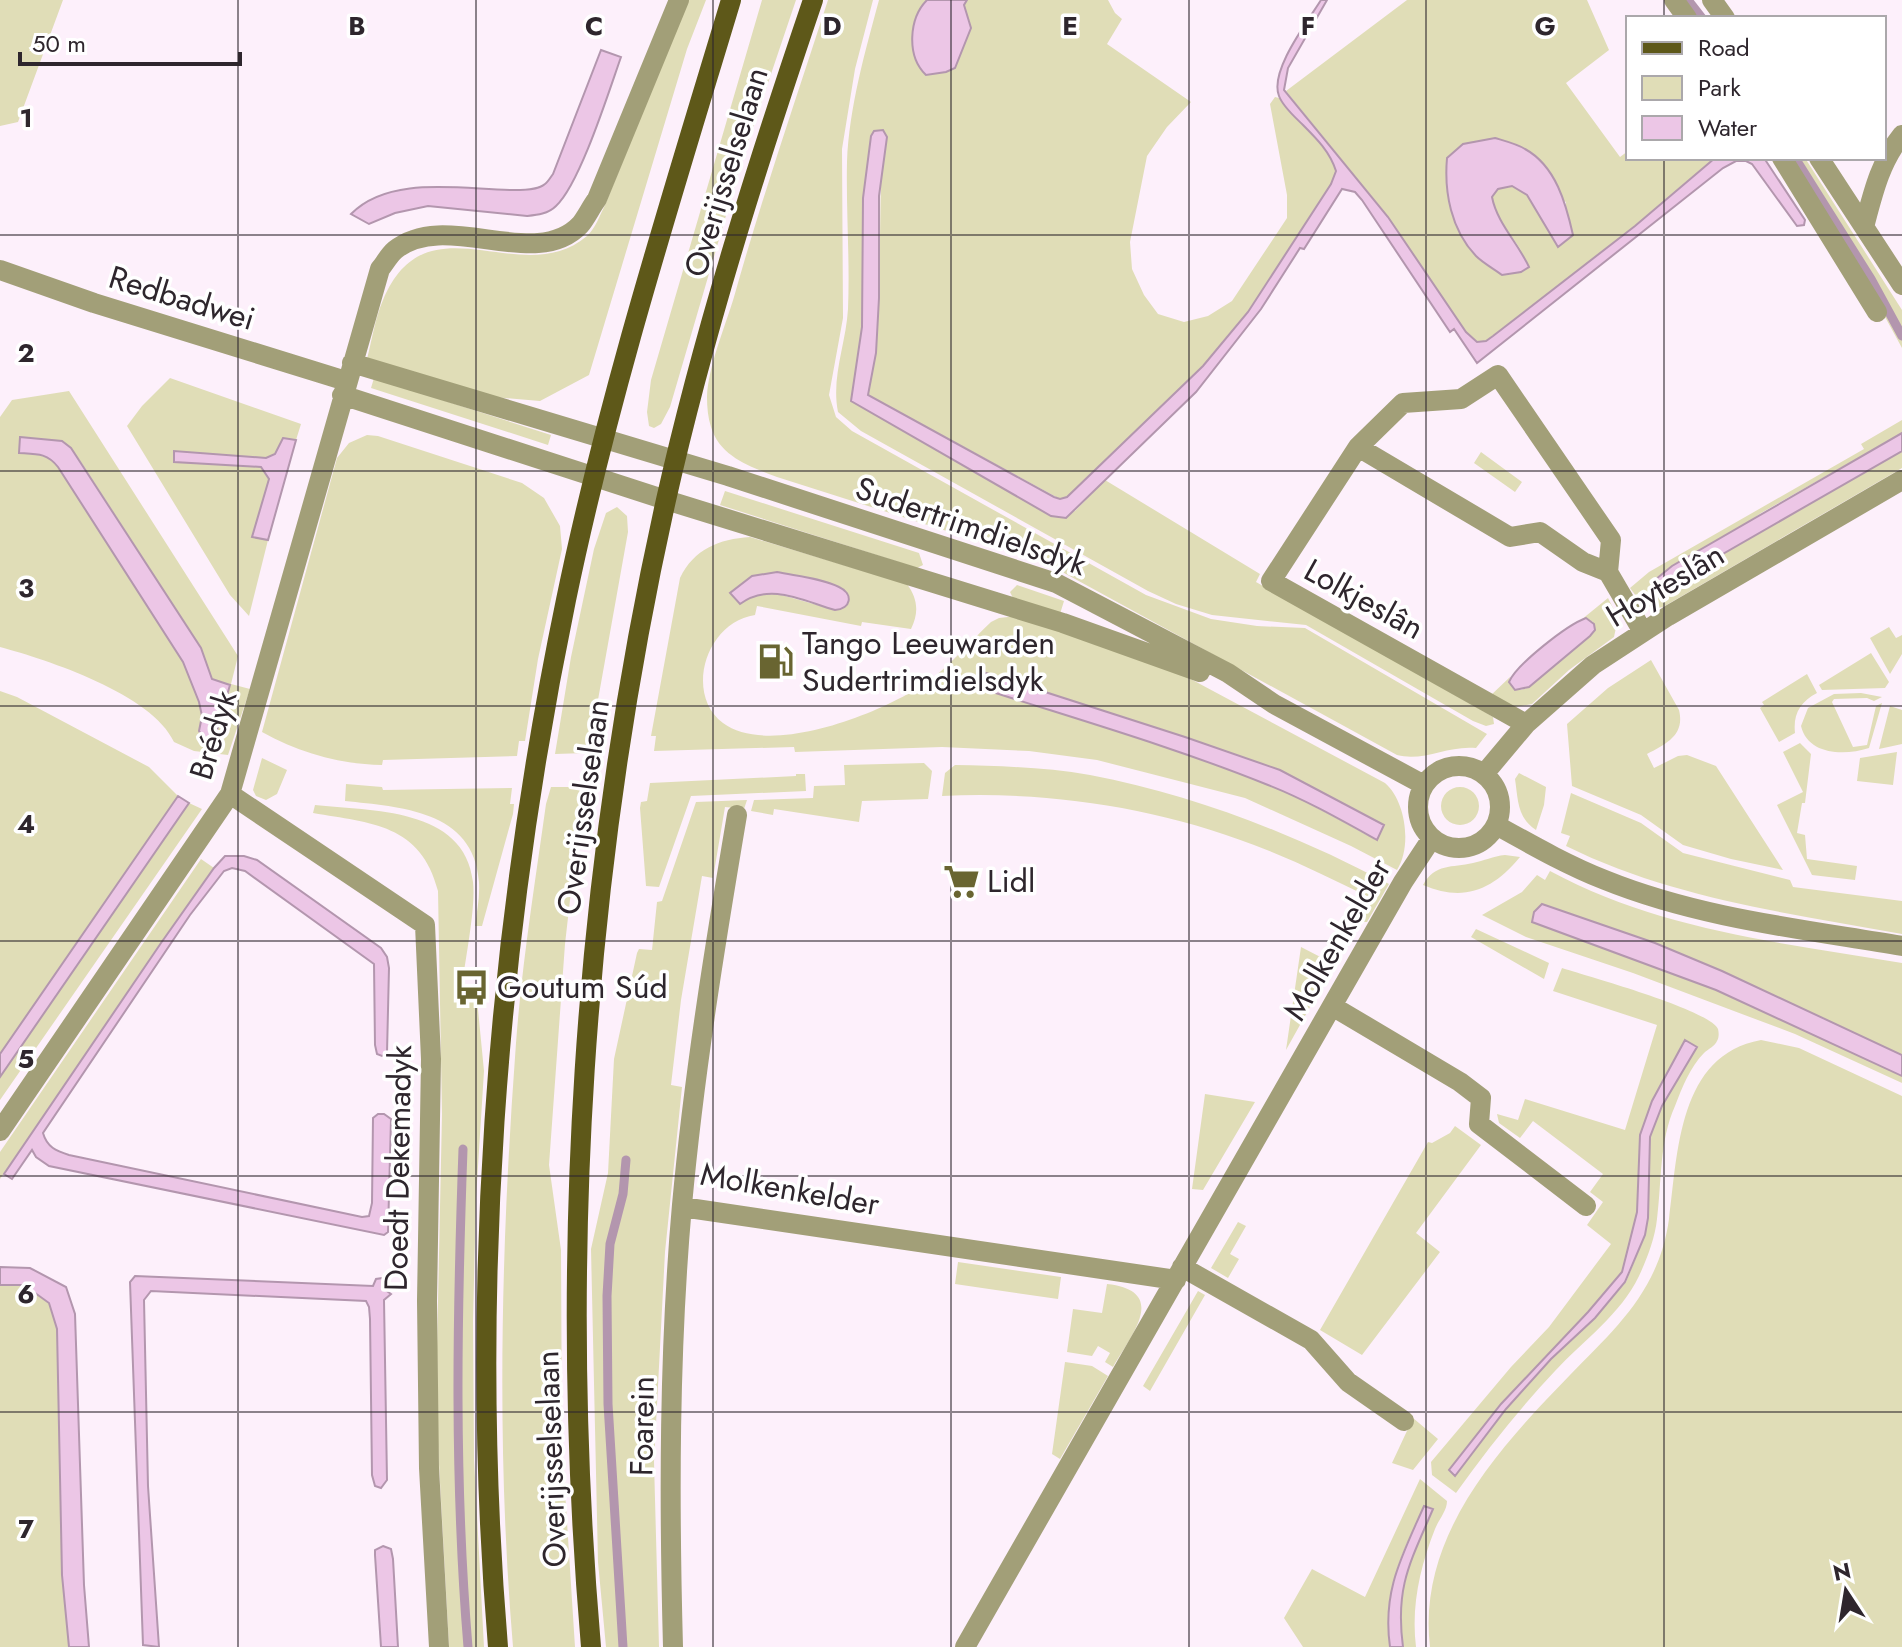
<svg xmlns="http://www.w3.org/2000/svg" width="1902" height="1647" font-family="Jost,sans-serif">
<rect width="100%" height="100%" fill="#fdf0fb"/>
<!-- green -->
<path fill="#e0ddb7" fill-rule="evenodd" d="M0,0H63L18,122L0,126Z
M688,0H706L687,49L589,375L540,401L494,397L367,359C372,340 375,318 383,300C427,195 521,292 587,236C595,229 600,215 605,205Z
M762,0H796L744,154L670,407L661,424L654,428L649,426L647,412L651,380Z
M828,0H873L855,69L842,149L843,318L829,395L836,417L852,431L1146,595L1211,619L1257,626L1305,628L1487,734L1476,748C1448,745 1424,762 1397,755L1044,562L777,477C751,467 720,457 711,427C708,418 707,407 707,397C708,367 725,327 734,297C762,197 796,99 828,0Z
M879,0H927C907,20 912,44 919,68L971,28L964,4L967,0H1108L1115,13L1122,19L1107,44L1191,102L1167,127L1147,156L1130,242L1132,269L1144,295L1158,314L1184,322L1208,316L1232,301L1287,218V195L1270,104L1275,97L1279,98L1327,150L1336,171L1331,184L1248,312L1203,366L1067,497L1060,499L868,395L876,353L879,298L881,174L871,136L863,198L862,327L851,401L1051,516L1075,511L1105,480L1260,574L1256,582L1485,712L1493,717L1494,724L1486,726L1473,721L1306,625L1212,615L1176,604L1148,591L861,431L838,412C831,377 846,344 848,309C850,260 846,211 847,162C849,108 865,52 879,0Z
M1407,0H1587L1609,50L1566,83L1620,157L1628,151V158H1715L1635,226L1486,341L1477,342L1466,332L1388,217L1286,91ZM1447,159L1566,202L1558,247L1527,195L1512,186L1498,189L1491,197L1495,213L1521,250Z
M1791,158H1805L1902,310V348L1855,262Z
M170,378L301,424L296,440L283,438L275,454L266,458L174,452V462L261,467L269,479L252,536L268,540L249,616L230,595L127,426L142,406Z
M374,378L551,435L548,445L371,388Z
M69,391L238,656L231,684L250,689L228,755L194,751L174,742C152,694 48,660 0,647V417L12,400ZM21,437L62,441L79,459L201,648L212,679L202,716L199,702L183,662L58,467C47,453 37,454 20,453Z
M1902,420V433L1761,513L1659,586H1667L1902,451V468L1663,607C1647,611 1639,600 1630,588L1649,572L1864,449L1861,444Z
M367,435L378,436L522,483L544,498L560,526L562,549L538,659L525,741H519L517,756L383,760L382,765C339,764 300,753 262,732L337,458L349,443Z
M1481,452L1522,482L1515,492L1474,463Z
M725,491L919,553L923,565L917,568L720,505Z
M617,507L627,516L628,532L591,739H588L586,753L555,754L571,657L594,549L606,513Z
M750,537L907,584C918,599 919,613 911,629L862,622L861,626L757,606L755,615C706,622 684,694 723,723C771,759 892,710 934,677C955,660 972,640 991,622L999,618L1017,616L1185,676L1385,783C1406,801 1412,847 1397,870L1351,846L1245,798L1097,760L1029,751L942,747L795,752L794,747L654,751L656,736H651L680,578C694,549 719,539 750,537ZM777,572L835,610L771,592L752,595ZM986,673L1185,737L1280,771L1383,825L1376,840C1342,821 1308,802 1272,786C1178,745 1077,719 980,688Z
M1017,585L1064,601L1060,614L1013,598L1010,592Z
M1608,598L1618,618L1614,637L1569,670L1532,704L1515,707L1489,697L1510,677L1509,683L1521,690L1529,687L1590,636L1593,622L1586,618L1581,620Z
M1889,627L1896,638L1902,635V654L1890,674L1870,638Z
M1871,653L1889,682L1885,688L1822,690L1819,685Z
M1651,660L1679,710C1685,735 1667,743 1647,754L1654,768L1678,756L1687,755L1716,766L1783,870L1731,859L1683,845L1641,815L1572,786L1567,724L1608,688Z
M1807,674L1817,693C1800,702 1793,714 1795,733L1779,742L1760,708L1764,705L1762,702Z
M0,691L17,697L149,767L178,796L0,1054Z
M1861,693L1882,697L1874,701L1867,698L1834,699L1832,702L1853,747L1867,745L1876,706L1882,703L1869,748C1844,756 1808,755 1801,726L1808,708L1834,694Z
M1890,706L1902,710V744L1879,749Z
M1800,743L1811,754L1805,803H1802L1797,833L1805,835L1807,859L1857,866L1855,880L1812,875L1777,805L1803,792L1783,752Z
M1897,752L1893,785L1857,781L1860,758Z
M262,758L287,770L277,794L266,800L256,796L253,790Z
M924,763L932,771L928,799L862,801L859,822L774,809L773,815L751,811L754,800L813,798L814,786L845,785L844,765Z
M955,765C999,766 1045,767 1090,775C1195,795 1294,834 1389,884L1367,922H1357L1371,898C1332,879 1294,860 1254,845C1155,807 1048,791 942,796L945,773Z
M1519,773L1546,787L1544,805L1536,830C1517,818 1518,799 1515,779Z
M796,774H805L806,791L691,796L659,887L646,886L640,808L641,802L647,801L650,783L796,776Z
M346,784L382,787L383,790L512,788L510,804H514L513,814L482,926H475C477,911 480,897 479,882C474,810 400,807 345,801Z
M1441 806a19 19 0 1 1 38 0a19 19 0 1 1-38 0Z
M551,787H580L578,803H581L565,944L549,1165L561,1250L562,1444L575,1647H513C496,1446 501,1244 516,1043C522,963 535,883 546,804Z
M1571,793L1641,823L1683,853L1790,880L1793,887L1902,901V934C1787,913 1671,898 1566,846L1570,836L1561,833Z
M747,800L744,809L725,807L713,878L702,876L681,1000L671,1085L682,1087L665,1252L654,1462L659,1647H606L598,1562L591,1249L608,1173L614,1059L637,953L639,949L652,950L657,902L662,901L696,802Z
M189,803L202,809L0,1100V1077L11,1058Z
M315,805C370,811 465,807 473,882C476,908 465,959 462,987L476,989L484,1071L476,1198L473,1321L474,1459L484,1647H449L438,1446L437,1348L442,1114L438,891C421,824 371,823 313,813Z
M1505,855L1520,857C1492,891 1463,902 1423,885C1435,863 1452,868 1473,863C1484,861 1493,856 1505,855Z
M201,859L214,868L0,1179V1152Z
M1550,871C1659,930 1782,943 1902,963V1055L1722,971L1655,943L1606,927L1533,922L1716,990L1902,1076V1083L1795,1034L1633,973L1526,937L1482,915L1522,892L1537,875L1545,880Z
M1476,929L1549,963L1544,979L1471,937Z
M1301,947L1334,964L1286,1050Z
M1562,968C1587,976 1710,1010 1718,1029C1719,1033 1719,1038 1717,1041C1715,1046 1708,1049 1704,1053C1690,1067 1682,1088 1675,1106C1659,1142 1662,1180 1657,1219C1655,1238 1647,1259 1639,1276C1621,1314 1583,1341 1555,1371C1519,1409 1486,1451 1456,1493L1432,1475L1431,1462L1511,1367L1549,1327L1611,1244L1587,1225L1603,1202L1590,1192L1603,1174L1533,1121L1520,1138L1499,1123L1497,1114L1518,1120L1525,1099L1625,1130L1657,1025L1553,991ZM1685,1040L1697,1047L1662,1106L1650,1137L1648,1218L1645,1235L1626,1282L1595,1318L1551,1359L1506,1409L1454,1475L1449,1470L1501,1404L1588,1312L1622,1272L1637,1212L1652,1101Z
M1761,1040L1799,1048L1902,1096V1647H1430C1417,1537 1498,1449 1570,1375C1617,1327 1659,1290 1669,1219C1678,1153 1678,1055 1761,1040Z
M1205,1094L1255,1102L1203,1190L1192,1189Z
M1455,1126L1481,1145L1416,1233L1440,1252L1362,1355L1320,1330L1428,1142L1432,1143L1450,1133Z
M1238,1222L1246,1226L1230,1254L1239,1259L1228,1278L1211,1268Z
M958,1262L1061,1277L1058,1299L955,1284Z
M1107,1284C1169,1291 1132,1334 1113,1367L1105,1362L1110,1353L1098,1346L1092,1356L1067,1352L1073,1309L1102,1313Z
M0,1285H24L50,1303L57,1329L62,1575L69,1647H0Z
M1198,1291L1205,1295L1150,1391L1143,1386Z
M1065,1362L1092,1366L1108,1376L1060,1459L1052,1454Z
M1413,1418L1438,1439L1413,1470L1392,1463Z
M1420,1479L1447,1501C1447,1511 1439,1519 1435,1529C1420,1567 1411,1606 1416,1647H1403C1395,1587 1410,1563 1433,1510L1425,1506C1401,1552 1382,1595 1390,1647H1303L1284,1618L1312,1569L1365,1597Z"/>
<!-- water -->
<path fill="#ecc6e6" stroke="#b396ae" stroke-width="2" d="M927,0H967L964,5L971,28L955,68L946,72L926,75C906,56 909,18 927,0Z
M1321,0H1327L1288,68L1284,90L1388,217L1466,332L1477,342L1486,341L1493,336L1635,226L1715,158H1764L1805,220L1804,225L1797,226L1752,164L1746,161H1736L1723,168L1477,363L1454,329L1450,332L1362,200L1355,192L1342,189L1304,249L1300,248L1261,309L1196,392L1066,518L1051,516L851,401L862,327L863,198L871,136L874,131L883,130L887,137L879,196V298L876,353L868,395L1054,497L1060,499L1067,497L1203,366L1248,312L1331,184L1336,171C1330,152 1317,139 1303,125C1295,117 1283,107 1279,96C1269,71 1308,21 1321,0Z
M601,50L621,57C609,91 580,184 556,206C548,214 537,215 527,216L428,206L395,213L369,224L351,214C390,174 464,190 515,190C524,190 538,190 545,184C548,182 550,178 553,174Z
M1495,138C1505,141 1517,144 1525,149C1556,166 1566,204 1573,235L1558,247L1527,195L1512,186L1498,189L1492,197C1497,223 1518,243 1529,267L1521,272L1502,275C1494,269 1483,263 1476,256C1451,230 1444,192 1447,158L1463,144Z
M1902,433V451L1667,586H1658L1656,579L1672,566Z
M20,437L62,441L71,448L201,648L212,679L230,685L213,744L207,742L199,731L202,716L199,702L183,662L58,467C47,453 37,454 19,453Z
M283,438L296,440L268,540L252,537L269,479L261,467L174,462V451L266,458L275,454Z
M777,572C796,576 821,578 839,587C854,594 851,609 835,610C803,601 770,582 740,604L730,593L752,576Z
M1586,618L1594,624L1595,630L1590,636L1529,687L1515,690L1509,682C1517,664 1567,625 1586,618Z
M986,673L1185,737L1280,770L1384,825L1377,840C1341,820 1306,800 1268,785C1174,747 1076,719 980,688Z
M178,796L189,803L0,1077V1054Z
M225,856H244L257,860L381,948L387,957L389,968L387,1053L382,1056L377,1054L375,1045L374,964L245,871L232,868L224,871L190,915L43,1133C47,1147 56,1151 69,1155L362,1217L369,1216L372,1203L373,1118L378,1114H384L391,1119L388,1232L384,1235L49,1166L36,1157L32,1150L12,1179L4,1174L161,943L214,868Z
M1542,904L1655,943L1722,971L1902,1055V1076L1716,990L1532,922L1534,912Z
M1685,1040L1697,1047L1662,1106L1650,1137L1648,1218L1645,1235L1625,1282L1595,1318L1551,1359L1506,1409L1455,1476L1449,1470L1501,1404L1588,1312L1622,1272L1637,1212L1640,1135L1652,1101Z
M0,1267L30,1268L66,1287L75,1314L84,1585L89,1647H69L62,1575L57,1329L49,1303L24,1285H0Z
M135,1276L373,1286L376,1279L383,1278L384,1289L391,1294L384,1300L387,1480L381,1488L375,1486L372,1475L370,1319L369,1307L366,1301L151,1291L144,1300L148,1486L159,1647L143,1645L130,1282Z
M1424,1506L1433,1509C1410,1563 1395,1587 1403,1647H1390C1382,1591 1402,1556 1424,1506Z
M383,1546L391,1549L393,1559L398,1647H381L375,1555V1550Z"/>
<g fill="none" stroke-linecap="round" stroke-linejoin="round">
<!-- stream -->
<path stroke="#b396ae" stroke-width="9" d="M1688,0L1702,18
M1795,158L1871,279L1902,336
M463,1149C457,1317 454,1479 468,1647
M623,1647L608,1404L607,1296L610,1244L623,1194L626,1160"/>
<!-- minor -->
<path stroke="#a29f78" stroke-width="20" d="M1674,0L1687,18
M1712,0L1725,18
M1782,158L1877,312
M1819,158L1902,285
M1864,227C1873,193 1880,162 1902,135
M0,270L94,303L346,381
M352,363L728,476L1056,583L1228,673L1274,704L1424,785
M342,395L666,500L1063,623L1200,672
M1358,447L1271,581L1526,724
M1608,572L1583,562L1540,532L1510,537L1358,447L1403,403L1461,399L1498,375L1611,540L1608,572L1643,632
M1418 807a41 41 0 1 1 82 0a41 41 0 1 1-82 0Z
M1484,774L1526,724L1593,665L1668,616L1902,480
M230,794L425,925L431,1059L427,1301L429,1468L439,1647
M1496,825C1532,845 1567,865 1605,880C1699,918 1802,929 1902,946
M1332,1006L1460,1082L1481,1098L1479,1124L1586,1206
M0,1131L230,794L380,269C385,263 389,255 395,250C446,209 535,272 580,225C586,218 591,207 597,199L679,0
M682,1207L1176,1280
M1182,1267L1311,1340L1348,1382L1404,1421
M673,1647C669,1500 669,1352 682,1205C694,1074 715,945 737,815
M965,1647L1403,882L1432,838"/>
<!-- major -->
<path stroke="#5e5819" stroke-width="20" d="M498,1647C469,1299 495,942 566,600C608,397 671,199 731,0
M591,1647C558,1264 582,876 666,500C704,331 757,165 813,0"/>
</g>
<!-- grid -->
<path fill="none" stroke="#2e262d" stroke-width="2" stroke-opacity="0.55" d="M238,0V1647M476,0V1647M713,0V1647M951,0V1647M1189,0V1647M1426,0V1647M1664,0V18M1664,158V1647M0,235H1902M0,471H1902M0,706H1902M0,941H1902M0,1176H1902M0,1412H1902"/>
<!-- icons -->
<defs>
<symbol id="fuel-bare" viewBox="-9 -9 18 18"><path d="M-5.5-6h7V0h2V4h1.3V-2.5L3-4.5l.8-.8L6-3V5H2.5V1h-1V6h-7ZM-4.2-4.7v3.2H.2V-4.7Z" fill="#696531" stroke="#fff" stroke-width="2.5" paint-order="stroke"/></symbol>
<symbol id="supermarket-bare" viewBox="-9 -9 18 18"><path d="M-6-5.5h2.5l.6 2H6L4.5 2H-2.5L-4.4-4H-6ZM-1.5 3.2a1.3 1.3 0 1 0 .1 0ZM3 3.2a1.3 1.3 0 1 0 .1 0Z" fill="#696531" stroke="#fff" stroke-width="2.5" paint-order="stroke"/></symbol>
<symbol id="bus-bare" viewBox="-9 -9 18 18"><path d="M-5-6H5V4H4V6H2V4H-2V6H-4V4H-5ZM-3.5-4V0h7V-4ZM-3.5 1.2v1.5H-2V1.2ZM2 1.2v1.5H3.5V1.2Z" fill="#696531" stroke="#fff" stroke-width="2.5" paint-order="stroke"/></symbol>
</defs>
<g fill-rule="evenodd">
<use href="#fuel-bare" x="750" y="636" width="51" height="51"/>
<use href="#supermarket-bare" x="936" y="856" width="51" height="51"/>
<use href="#bus-bare" x="446" y="962" width="51" height="51"/>
</g>
<g text-anchor="middle" stroke-width="7" stroke-linejoin="round" paint-order="stroke">
<!-- street labels -->
<g font-size="32" fill="#2e262d" stroke="#fff">
<text transform="translate(726 172) rotate(-73)" y="11">Overijsselselaan</text>
<text transform="translate(182 298) rotate(17)" y="11">Redbadwei</text>
<text transform="translate(971 526) rotate(19)" y="11">Sudertrimdielsdyk</text>
<text transform="translate(1665 585) rotate(-31)" y="11">Hoyteslân</text>
<text transform="translate(1364 599) rotate(29)" y="11">Lolkjeslân</text>
<text transform="translate(213 735) rotate(-73)" y="11">Brédyk</text>
<text transform="translate(583 807) rotate(-82)" y="11">Overijsselselaan</text>
<text transform="translate(1337 939) rotate(-60)" y="11">Molkenkelder</text>
<text transform="translate(398 1168) rotate(-89)" y="11">Doedt Dekemadyk</text>
<text transform="translate(790 1189) rotate(10)" y="11">Molkenkelder</text>
<text transform="translate(642 1426) rotate(-89)" y="11">Foarein</text>
<text transform="translate(551 1459) rotate(-92)" y="11">Overijsselselaan</text>
</g>
<!-- poi labels -->
<g font-size="32" fill="#2e262d" stroke="#fff" text-anchor="start">
<text x="802" y="654">Tango Leeuwarden<tspan x="802" dy="37">Sudertrimdielsdyk</tspan></text>
<text x="987" y="892">Lidl</text>
<text x="497" y="998">Goutum Súd</text>
</g>
</g>
<g font-size="26" text-anchor="middle" font-weight="bold" fill="#2e262d" stroke="#fff" stroke-width="7" stroke-linejoin="round" paint-order="stroke">
<text x="357" y="35">B</text>
<text x="594" y="35">C</text>
<text x="832" y="35">D</text>
<text x="1070" y="35">E</text>
<text x="1308" y="35">F</text>
<text x="1545" y="35">G</text>
<text x="26" y="127">1</text>
<text x="26" y="362">2</text>
<text x="26" y="597">3</text>
<text x="26" y="833">4</text>
<text x="26" y="1068">5</text>
<text x="26" y="1303">6</text>
<text x="26" y="1538">7</text>
</g>
<!-- legend -->
<rect x="1626" y="16" width="260" height="144" fill="#ffffff" stroke="#aba8ab" stroke-width="2"/>
<rect x="1642" y="42" width="40" height="12" fill="#5e5819" stroke="#aba8ab" stroke-width="2"/>
<text x="1698" y="56" font-size="24" fill="#2e262d">Road</text>
<rect x="1642" y="76" width="40" height="24" fill="#e0ddb7" stroke="#aba8ab" stroke-width="2"/>
<text x="1698" y="96" font-size="24" fill="#2e262d">Park</text>
<rect x="1642" y="116" width="40" height="24" fill="#ecc6e6" stroke="#aba8ab" stroke-width="2"/>
<text x="1698" y="136" font-size="24" fill="#2e262d">Water</text>
<!-- north arrow -->
<g transform="translate(1846 1591) rotate(348)" stroke="#ffffff" stroke-width="6" paint-order="stroke">
<path d="M0-6L14 30L0 20L-14 30Z" fill="#2e262d"/>
<text y="-12" font-size="22" font-weight="bold" text-anchor="middle" fill="#2e262d">N</text>
</g>
<!-- scale -->
<path d="M20 52v12h220v-12" fill="none" stroke="#2e262d" stroke-width="4"/>
<text x="32" y="52" font-size="24" fill="#2e262d" stroke="#ffffff" stroke-width="6" paint-order="stroke">50 m</text>
</svg>
